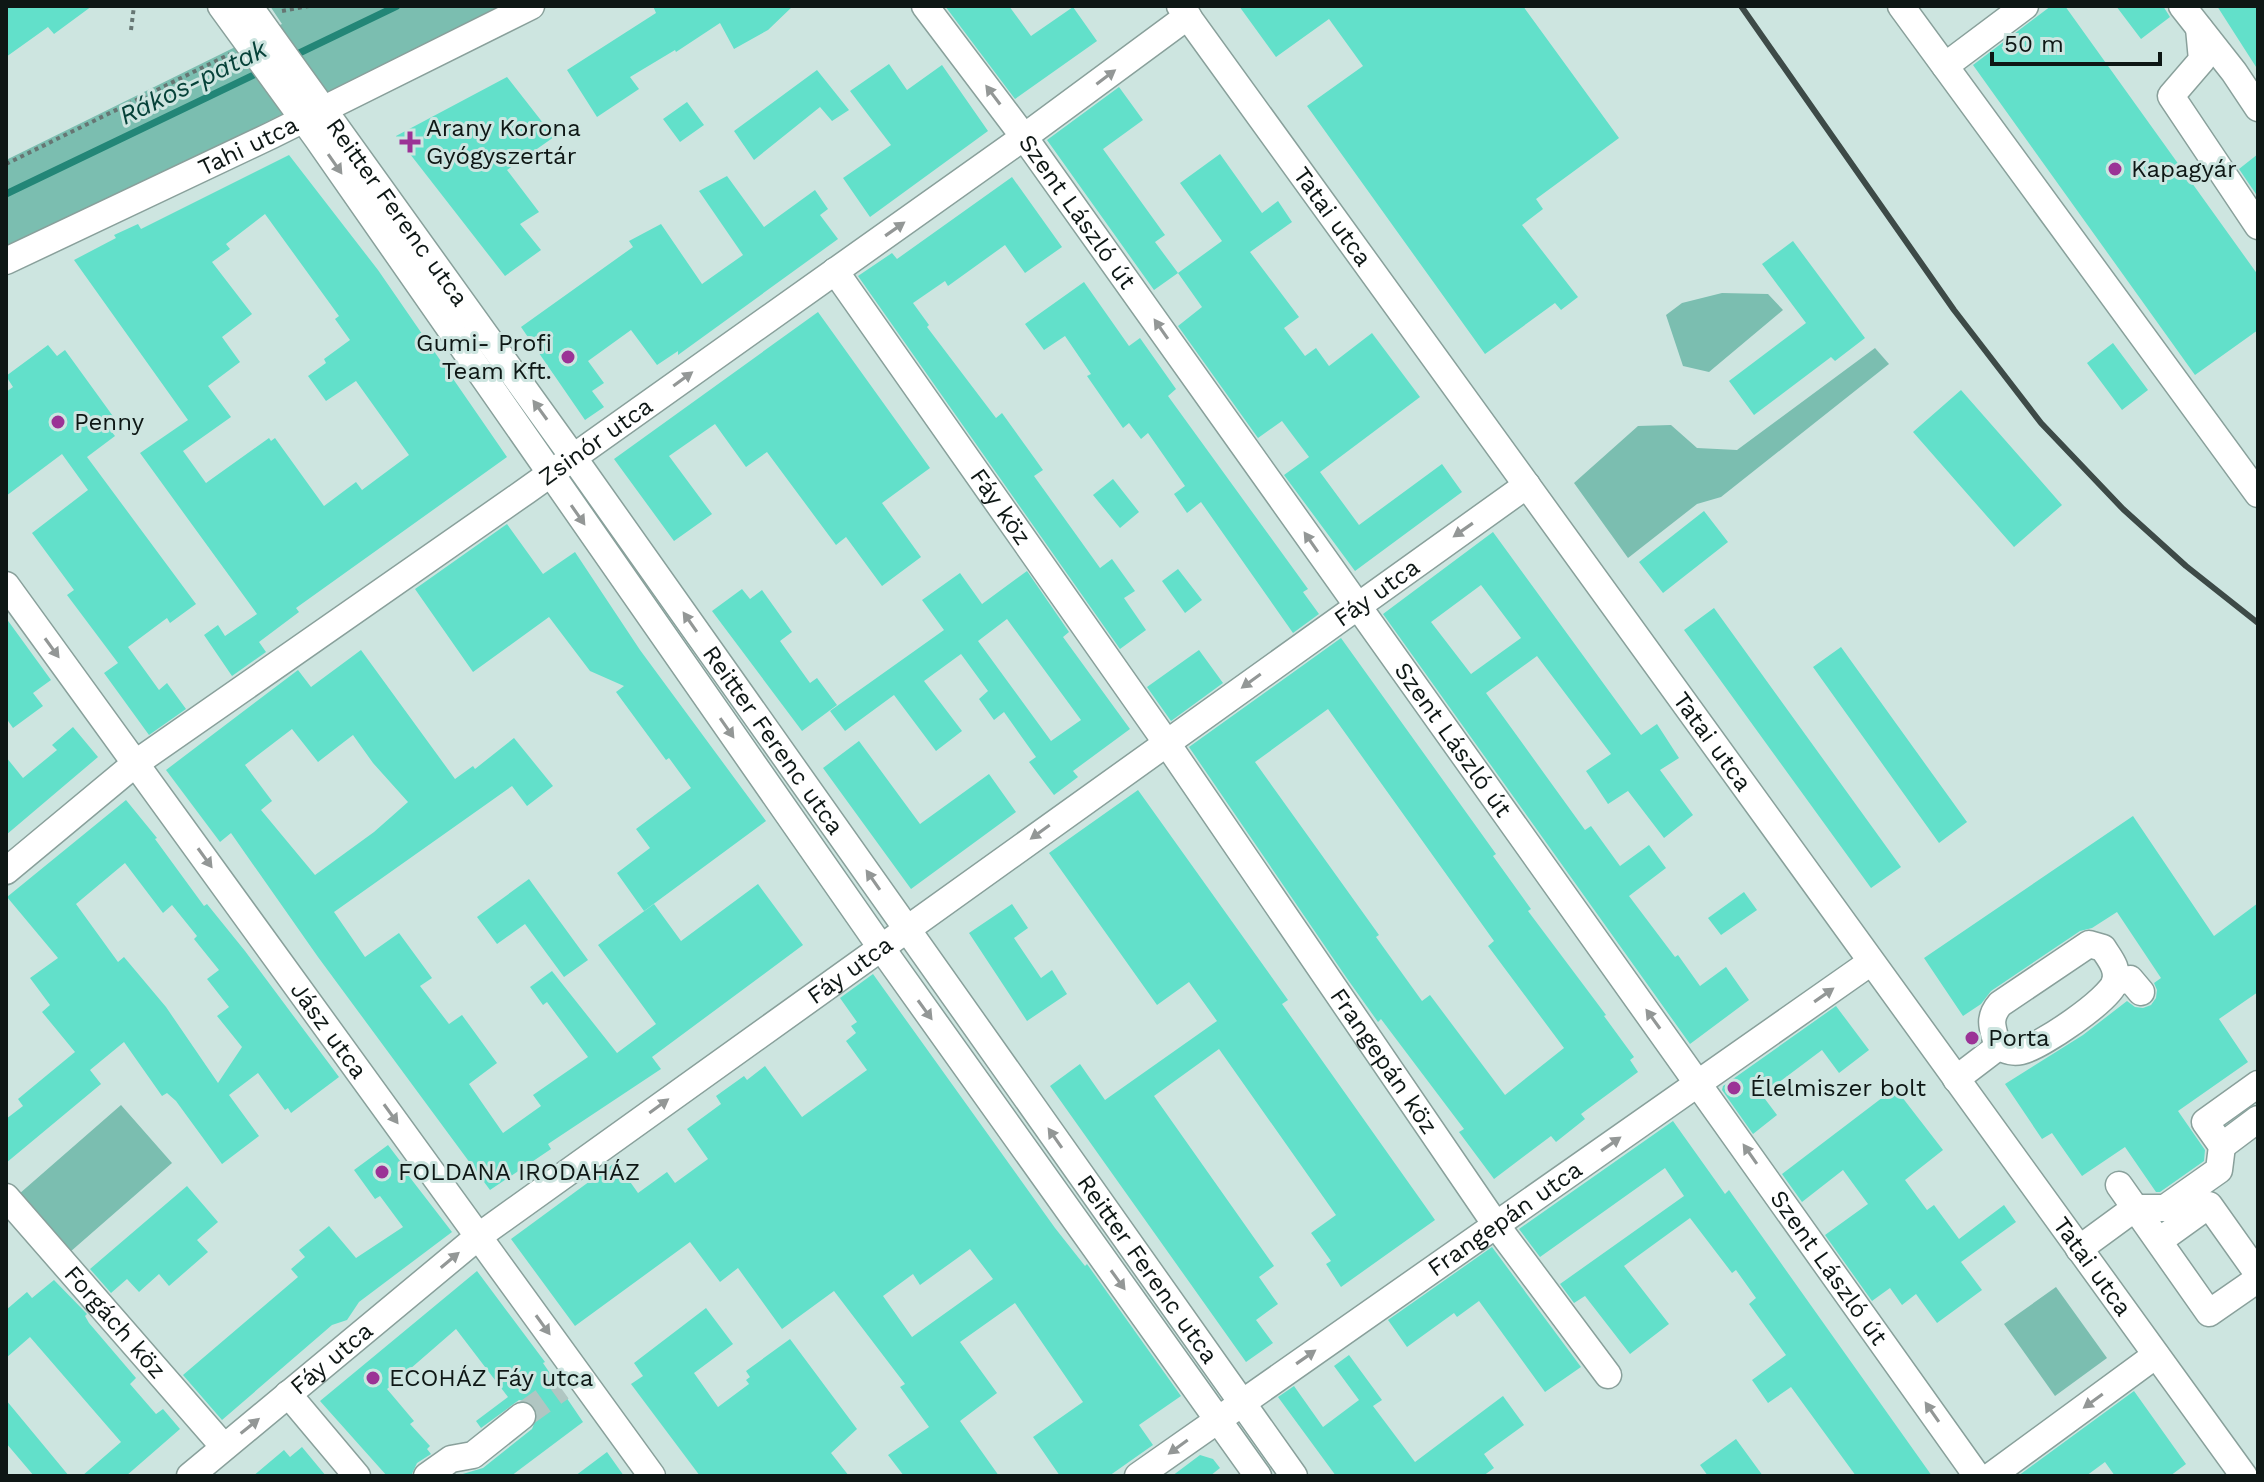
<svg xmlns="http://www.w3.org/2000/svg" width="2264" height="1482" font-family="'Work Sans',sans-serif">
<rect width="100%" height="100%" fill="#cde5e0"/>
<!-- green -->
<path fill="#7bbeb0" d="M270,6H501L6,251V160L282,24Z
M1722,293L1768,294L1783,310L1709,372L1683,366L1666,315L1682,303Z
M1875,348L1889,364L1721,497L1697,504L1628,558L1574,483L1638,426L1671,425L1697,448L1737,450Z
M121,1105L172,1163L70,1252L19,1194Z
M2056,1287L2107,1358L2055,1396L2004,1324Z"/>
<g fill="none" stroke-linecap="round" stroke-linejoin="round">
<!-- stream -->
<path stroke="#238677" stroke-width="7" d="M291,57L397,6
M6,194L262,71"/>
</g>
<!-- building -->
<path fill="#62e0ca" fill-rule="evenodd" d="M6,6H92L54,34L48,27L6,57Z
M653,6H793L768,30L734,49L720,23L676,52L675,50L630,77L639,89L597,117L567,70L656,13Z
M945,6H1009L1031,36L1073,7L1097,41L1015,99Z
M1239,6H1523L1619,138L1536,199L1543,209L1522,225L1578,297L1561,310L1555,303L1485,354L1307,106L1363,66L1329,19L1276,57Z
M2051,6H2065L2258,275V330L2195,375L1973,65Z
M2116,6H2163L2170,17L2141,39Z
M2217,6H2258V70Z
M889,64L907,90L942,65L988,131L870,217L843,178L891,145L850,91Z
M817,70L849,110L832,121L820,107L754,160L734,131Z
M507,77L554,137L507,170L539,212L520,224L541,250L505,276L396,136Z
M1119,87L1143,120L1103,149L1165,235L1155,242L1178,273L1154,290L1047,140Z
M687,102L704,125L680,142L663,119Z
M1220,154L1262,213L1278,201L1292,222L1250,252L1299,317L1284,328L1305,356L1316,348L1329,366L1372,333L1420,397L1320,472L1359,525L1442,464L1462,492L1355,571L1284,475L1309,457L1282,421L1258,438L1178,326L1202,307L1178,273L1222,241L1180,183Z
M2258,154V197L2239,169Z
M289,155L378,270L507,457L296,608L299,612L259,642L266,652L232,676L204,635L218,625L225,636L257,614L140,453L188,420L74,260L116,238L114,235L138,224L141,229ZM265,214L339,316L335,319L350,340L324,359L326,363L308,376L326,401L356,381L409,455L362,490L356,482L324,506L275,438L271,441L269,438L206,483L183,451L231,417L208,386L240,362L222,337L252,314L212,262L230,249L226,244Z
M727,176L764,227L815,190L828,209L820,215L838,239L678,355V351L657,365L631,330L588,361L604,383L592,391L604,407L585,420L521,327L633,247L629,241L661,224L702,284L743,255L699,191Z
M1012,177L1062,247L1025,273L1005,245L948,286L945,281L913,303L929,325L927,327L996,418L1002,413L1043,470L1034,476L1100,568L1112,559L1135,591L1124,598L1146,630L1120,649L858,276L892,253L897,259Z
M1793,241L1865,338L1835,361L1831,357L1754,415L1729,381L1806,323L1762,264Z
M1084,282L1129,346L1140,338L1176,389L1168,396L1308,589L1303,592L1319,614L1293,633L1201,502L1187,513L1174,494L1185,486L1148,433L1141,439L1129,423L1123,428L1087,376L1091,374L1065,336L1044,350L1025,324Z
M818,312L930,468L882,503L921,557L882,586L846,537L836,545L767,452L746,467L715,424L669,456L712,514L674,541L614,459Z
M2113,343L2148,390L2122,410L2087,363Z
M48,345L57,356L65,350L115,419L106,425L115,436L87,457L196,604L170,623L167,618L128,647L159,690L167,683L186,709L149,735L104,673L118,663L67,595L74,590L32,533L88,490L62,454L6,496V392L13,387L6,376Z
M1961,390L2062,505L2014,547L1913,432Z
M1113,479L1139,512L1120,528L1093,495Z
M1704,511L1728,542L1663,593L1639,562Z
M507,524L543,574L575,552L640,650L766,821L644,911L617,873L650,848L636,829L691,788L669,758L666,760L616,692L624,686L590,671L549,617L473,672L415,589Z
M1493,532L1641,735L1657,724L1679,758L1660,770L1693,815L1664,838L1628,791L1608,804L1586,771L1611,754L1537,656L1486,693L1585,830L1591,826L1620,866L1649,845L1666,868L1629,896L1675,957L1678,955L1700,986L1726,967L1749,1000L1690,1044L1383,614ZM1481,585L1521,638L1471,674L1431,622Z
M1178,569L1202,600L1185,613L1162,581Z
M1027,571L1069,632L1063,637L1130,729L1073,771L1078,777L1054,795L1029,762L1036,757L1004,712L994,720L979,699L988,691L961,654L924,681L962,731L936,751L894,695L845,731L830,711L944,630L922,600L960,573L982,604ZM1007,619L1081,720L1051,741L978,641Z
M742,589L750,599L762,590L792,632L780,641L810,683L817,678L837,705L802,731L712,611Z
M1714,608L1901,867L1871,888L1684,630Z
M6,618L51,680L33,693L43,706L13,728L6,718Z
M1341,638L1496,854L1493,856L1531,909L1528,911L1606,1015L1604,1016L1634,1057L1630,1060L1638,1072L1581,1114L1585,1119L1556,1142L1551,1136L1494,1179L1459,1132L1464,1129L1381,1019L1378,1022L1346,977L1189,747ZM1328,709L1494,941L1488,946L1564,1048L1505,1095L1430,995L1422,1001L1376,937L1379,935L1255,762Z
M1841,647L1967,822L1939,843L1813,667Z
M361,650L455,779L473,766L475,769L514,738L553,786L527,806L512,786L334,912L365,957L399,933L432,978L420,986L449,1024L462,1015L497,1063L469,1084L503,1133L541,1106L533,1095L588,1057L547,1002L543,1005L530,987L552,971L617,1053L656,1024L598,945L654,904L681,941L758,884L803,945L652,1057L661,1069L548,1144L551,1149L490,1190L318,957L231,833L220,842L166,770L298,670L311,687ZM292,729L318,762L353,735L373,763L408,802L374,832L315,875L261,810L272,801L245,765Z
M1199,650L1223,683L1171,721L1147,687Z
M73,727L98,757L6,835V757L23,778L57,750L52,745Z
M859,741L920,824L989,774L1016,812L911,889L823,768Z
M1138,790L1288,1000L1282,1004L1435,1220L1341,1287L1326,1264L1331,1261L1311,1233L1336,1215L1219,1049L1154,1096L1274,1266L1259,1277L1278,1304L1256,1320L1273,1343L1246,1362L1050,1086L1080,1064L1105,1100L1217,1021L1189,982L1157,1005L1049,853Z
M126,800L157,838L155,839L204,906L207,904L245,951L339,1077L291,1113L288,1108L285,1110L258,1073L229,1095L259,1136L222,1164L176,1101L167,1093L162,1096L124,1042L90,1070L101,1084L6,1163V1119L23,1106L18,1099L75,1052L42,1012L50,1005L30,978L58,958L7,897ZM125,863L163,913L172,905L197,936L194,939L219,970L207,979L229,1007L217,1016L242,1047L218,1083L166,1007L124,957L118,962L76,904Z
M2133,816L2214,936L2258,903V992L2219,1019L2248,1062L2178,1111L2205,1150L2204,1161L2160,1192H2156L2125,1147L2082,1176L2052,1133L2042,1139L2005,1084L2083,1035L2127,1001L2135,1007L2143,1008L2151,1005L2156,998L2157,990L2154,983L2161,978L2117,912L2092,928L2080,931L1991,991L1981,1004L1963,1016L1924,958Z
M529,879L588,960L564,977L525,924L497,944L477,917Z
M1744,892L1757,910L1721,935L1708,918Z
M1012,904L1028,928L1014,938L1041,978L1052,970L1067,994L1027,1021L969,933Z
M873,974L1055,1228L1085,1266L1087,1264L1181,1396L1139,1425L1153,1445L1109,1476H1060L1033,1437L1083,1402L1015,1303L960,1342L997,1393L960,1421L999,1476H904L888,1455L929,1427L900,1387L905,1384L834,1291L782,1329L738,1268L720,1282L690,1242L575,1326L511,1239L616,1162L638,1193L667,1172L675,1183L708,1159L687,1129L721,1104L716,1096L744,1076L747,1080L765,1066L802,1117L867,1070L846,1041L856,1033L851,1026L857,1022L840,998ZM970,1249L993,1279L912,1337L883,1296L913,1274L920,1285Z
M1836,1006L1869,1050L1839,1073L1822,1050L1762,1095L1777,1115L1753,1134L1722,1090L1723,1086Z
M1895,1088L1943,1150L1905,1180L1927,1210L1934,1205L1959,1239L2004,1205L2016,1222L1961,1262L1982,1290L1937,1323L1916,1294L1902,1305L1890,1288L1872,1301L1825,1235L1868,1204L1843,1170L1802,1202L1782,1174Z
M1673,1121L1725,1194L1729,1190L1932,1476H1856L1791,1387L1768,1403L1752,1380L1786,1355L1749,1304L1756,1298L1736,1270L1732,1273L1690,1218L1624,1266L1669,1324L1630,1354L1585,1296L1574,1303L1560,1284L1684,1196L1665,1168L1540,1257L1519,1229Z
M388,1145L410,1174L408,1175L452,1232L359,1302L347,1320L332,1325L222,1420L183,1375L298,1277L291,1269L305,1257L299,1250L329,1226L356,1258L403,1227L380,1196L375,1199L354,1170Z
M187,1186L218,1222L197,1240L208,1252L169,1286L159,1274L139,1292L127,1279L111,1293L90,1269Z
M1492,1247L1581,1367L1545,1392L1479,1301L1457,1317L1454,1313L1407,1347L1388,1320Z
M477,1271L545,1362L543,1363L583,1422L511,1476H456L483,1468L532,1429L538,1414L534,1406L527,1401L519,1400L481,1428L476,1421L508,1397L456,1329L387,1389L414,1421L410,1424L430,1446L427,1449L431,1454L417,1463L411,1476H387L320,1401Z
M54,1280L87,1314L85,1316L89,1323L136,1378L130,1384L156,1414L163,1409L180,1429L126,1476H82L121,1442L30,1337L6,1358V1310L27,1292L32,1298Z
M706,1308L733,1344L694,1373L718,1407L749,1384L746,1380L750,1377L746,1371L790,1339L857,1429L831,1453L849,1476H700L631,1384L643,1376L634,1363Z
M1349,1355L1382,1400L1373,1406L1415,1462L1503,1396L1524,1425L1484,1454L1494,1468L1483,1476H1336L1278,1397L1294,1386L1323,1427L1359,1400L1334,1366Z
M2134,1391L2186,1464L2170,1476H2115L2105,1462L2086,1476H2018Z
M6,1400L69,1476H34L6,1443Z
M1736,1439L1763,1476H1708L1700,1465Z
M302,1447L326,1476H253L284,1450L290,1457Z
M607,1452L624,1476H575Z
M1200,1455L1213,1459L1220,1468L1210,1476H1172Z"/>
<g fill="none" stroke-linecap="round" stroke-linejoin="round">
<!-- minor-tunnel -->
<path stroke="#b0c6c2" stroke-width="26" stroke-dasharray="26 13" stroke-linecap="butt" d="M522,1416L561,1388"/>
<defs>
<g id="minor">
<path d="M221,6L317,138L880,946L1258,1476"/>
<path id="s1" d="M249,6L573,457L1294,1476"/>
<path id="s2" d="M925,6L1024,137L1977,1476"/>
<path id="s3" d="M1180,6L2244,1476"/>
<path d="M1901,6L2258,494"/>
<path d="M2182,6L2234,72L2258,108"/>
<path d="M2199,28L2202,60L2171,96L2258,226"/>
<path d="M1945,66L2025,6"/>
<path id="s4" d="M6,261L272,135L531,6"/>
<path id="s5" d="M835,271L1166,742L1496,1225L1608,1375"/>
<path id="s6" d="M6,585L652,1476"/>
<path id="s7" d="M6,871L136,763L526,491L1024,137L1188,16"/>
<path d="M2115,982L2130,979L2141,992"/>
<path d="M1956,1079L1998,1047C2006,1050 2012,1053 2021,1051C2040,1047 2111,999 2115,982C2119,968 2109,958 2103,948L2089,944L2000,1004C1987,1019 1993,1029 1998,1047"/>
<path d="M2222,1146L2258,1119"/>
<path d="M2119,1185L2209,1313L2258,1279"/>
<path id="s8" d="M6,1197L224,1447"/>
<path d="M2159,1241L2209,1205L2258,1274"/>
<path d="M2079,1249L2135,1208H2165L2219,1170L2222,1146L2205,1122L2258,1084"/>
<path d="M288,1394L357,1476"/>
<path id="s9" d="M190,1476L479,1236L1527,485"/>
<path d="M427,1476L451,1459L473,1455L522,1416"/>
<path id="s10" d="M1138,1476L1871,962"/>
<path d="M1991,1476L2156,1355"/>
</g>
</defs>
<!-- minor casing -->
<use href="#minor" stroke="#89a09b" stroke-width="29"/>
<!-- path -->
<path stroke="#667673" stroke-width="4" stroke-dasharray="4 4" stroke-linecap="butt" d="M282,11L309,6
M131,30L134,6
M6,164L230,54"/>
<!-- minor -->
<use href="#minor" stroke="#fff" stroke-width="26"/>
<!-- rail -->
<path stroke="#3d4a47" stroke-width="6" d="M1741,6L1954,310L2041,423L2123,509L2186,566L2258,623"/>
</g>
<!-- one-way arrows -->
<defs><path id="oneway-solid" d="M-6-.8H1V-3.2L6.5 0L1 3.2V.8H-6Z" transform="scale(2)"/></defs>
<g fill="#939796">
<use href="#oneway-solid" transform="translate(1106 77) rotate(-37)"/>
<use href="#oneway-solid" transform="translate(993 95) rotate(-127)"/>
<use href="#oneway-solid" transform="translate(335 164) rotate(55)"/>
<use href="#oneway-solid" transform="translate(895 229) rotate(-35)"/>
<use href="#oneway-solid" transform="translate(1161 329) rotate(-125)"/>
<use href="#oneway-solid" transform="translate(683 379) rotate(-36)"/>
<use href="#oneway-solid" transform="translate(540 410) rotate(-126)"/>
<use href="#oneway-solid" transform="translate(578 515) rotate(55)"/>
<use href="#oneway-solid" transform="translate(1463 530) rotate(145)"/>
<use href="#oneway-solid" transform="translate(1311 542) rotate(-125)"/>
<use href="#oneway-solid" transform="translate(690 622) rotate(-125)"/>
<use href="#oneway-solid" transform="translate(52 648) rotate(54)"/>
<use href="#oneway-solid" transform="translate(1251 681) rotate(144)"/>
<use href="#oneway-solid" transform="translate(727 728) rotate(55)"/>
<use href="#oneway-solid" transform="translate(1040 832) rotate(144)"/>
<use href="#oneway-solid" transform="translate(205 858) rotate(54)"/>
<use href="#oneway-solid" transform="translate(873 880) rotate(-125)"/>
<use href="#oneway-solid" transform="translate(1824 995) rotate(-35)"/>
<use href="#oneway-solid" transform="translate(925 1010) rotate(54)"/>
<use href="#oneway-solid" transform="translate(1653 1019) rotate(-126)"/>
<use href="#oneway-solid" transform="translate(659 1106) rotate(-36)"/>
<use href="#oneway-solid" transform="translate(391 1114) rotate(54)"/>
<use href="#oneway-solid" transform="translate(1055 1138) rotate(-125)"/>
<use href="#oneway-solid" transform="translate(1611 1144) rotate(-35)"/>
<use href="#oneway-solid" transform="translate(1750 1154) rotate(-125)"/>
<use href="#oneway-solid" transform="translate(450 1260) rotate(-40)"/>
<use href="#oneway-solid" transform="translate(1118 1280) rotate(54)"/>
<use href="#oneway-solid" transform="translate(543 1325) rotate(54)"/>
<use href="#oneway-solid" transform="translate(1306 1357) rotate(-35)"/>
<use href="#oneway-solid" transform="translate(2093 1401) rotate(144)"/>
<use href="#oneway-solid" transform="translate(1932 1412) rotate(-125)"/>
<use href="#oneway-solid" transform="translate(250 1426) rotate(-39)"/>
<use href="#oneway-solid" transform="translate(1178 1447) rotate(144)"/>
</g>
<!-- markers -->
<g fill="#9b3396" stroke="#cde5e0" stroke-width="3">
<path d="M406 130h8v8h8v8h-8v8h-8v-8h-8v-8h8z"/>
<circle cx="2115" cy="169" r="8"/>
<circle cx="568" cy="357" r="8"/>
<circle cx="58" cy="422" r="8"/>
<circle cx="1972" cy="1038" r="8"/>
<circle cx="1734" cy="1088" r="8"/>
<circle cx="382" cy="1172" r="8"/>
<circle cx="373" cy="1378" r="8"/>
</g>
<g text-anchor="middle" stroke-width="6" stroke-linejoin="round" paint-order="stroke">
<!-- poi labels -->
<g font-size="24" fill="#0e1715" stroke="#cde5e0" text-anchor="start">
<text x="426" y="136">Arany Korona<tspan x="426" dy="28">Gyógyszertár</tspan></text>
<text x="2131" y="177">Kapagyár</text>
<text x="552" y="351" text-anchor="end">Gumi- Profi<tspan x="552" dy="28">Team Kft.</tspan></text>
<text x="74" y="430">Penny</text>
<text x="1988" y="1046">Porta</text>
<text x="1750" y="1096">Élelmiszer bolt</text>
<text x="398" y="1180">FOLDANA IRODAHÁZ</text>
<text x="389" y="1386">ECOHÁZ Fáy utca</text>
</g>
<!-- street labels -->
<g font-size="24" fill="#0e1715" stroke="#cde5e0">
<text dy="8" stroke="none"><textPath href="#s4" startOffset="268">Tahi utca</textPath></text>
<text dy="8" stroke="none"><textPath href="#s1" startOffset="254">Reitter Ferenc utca</textPath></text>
<text dy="8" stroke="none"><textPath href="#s2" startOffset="256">Szent László út</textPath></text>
<text dy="8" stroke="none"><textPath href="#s3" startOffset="260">Tatai utca</textPath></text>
<text dy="8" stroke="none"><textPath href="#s7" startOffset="730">Zsinór utca</textPath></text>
<text dy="8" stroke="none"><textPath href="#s5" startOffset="288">Fáy köz</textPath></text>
<text dy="8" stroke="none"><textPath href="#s9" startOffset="1480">Fáy utca</textPath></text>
<text dy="8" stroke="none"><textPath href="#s1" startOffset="902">Reitter Ferenc utca</textPath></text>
<text dy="8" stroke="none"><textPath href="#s2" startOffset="904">Szent László út</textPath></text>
<text dy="8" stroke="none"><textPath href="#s3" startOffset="908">Tatai utca</textPath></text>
<text dy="8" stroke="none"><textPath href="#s9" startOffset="832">Fáy utca</textPath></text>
<text dy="8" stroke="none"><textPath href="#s6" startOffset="550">Jász utca</textPath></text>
<text dy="8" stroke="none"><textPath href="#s5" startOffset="962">Frangepán köz</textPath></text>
<text dy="8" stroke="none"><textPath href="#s10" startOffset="448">Frangepán utca</textPath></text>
<text dy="8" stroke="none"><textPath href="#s3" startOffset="1556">Tatai utca</textPath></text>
<text dy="8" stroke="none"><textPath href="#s2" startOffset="1552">Szent László út</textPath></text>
<text dy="8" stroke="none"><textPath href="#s1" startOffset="1550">Reitter Ferenc utca</textPath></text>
<text dy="8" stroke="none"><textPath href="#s8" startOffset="166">Forgách köz</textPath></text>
<text dy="8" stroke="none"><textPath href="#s9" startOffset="184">Fáy utca</textPath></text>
</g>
<!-- water labels -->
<g font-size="26" font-style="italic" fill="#064239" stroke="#cde5e0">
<text transform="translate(193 82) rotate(-26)" y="9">Rákos-patak</text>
</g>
</g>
<!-- border -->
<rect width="2264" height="1482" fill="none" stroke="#0e1715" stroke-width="16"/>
<!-- scale -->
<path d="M1992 52v12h168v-12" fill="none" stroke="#0e1715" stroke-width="4"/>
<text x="2004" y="52" font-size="24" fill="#0e1715" stroke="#cde5e0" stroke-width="6" paint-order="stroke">50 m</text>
</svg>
